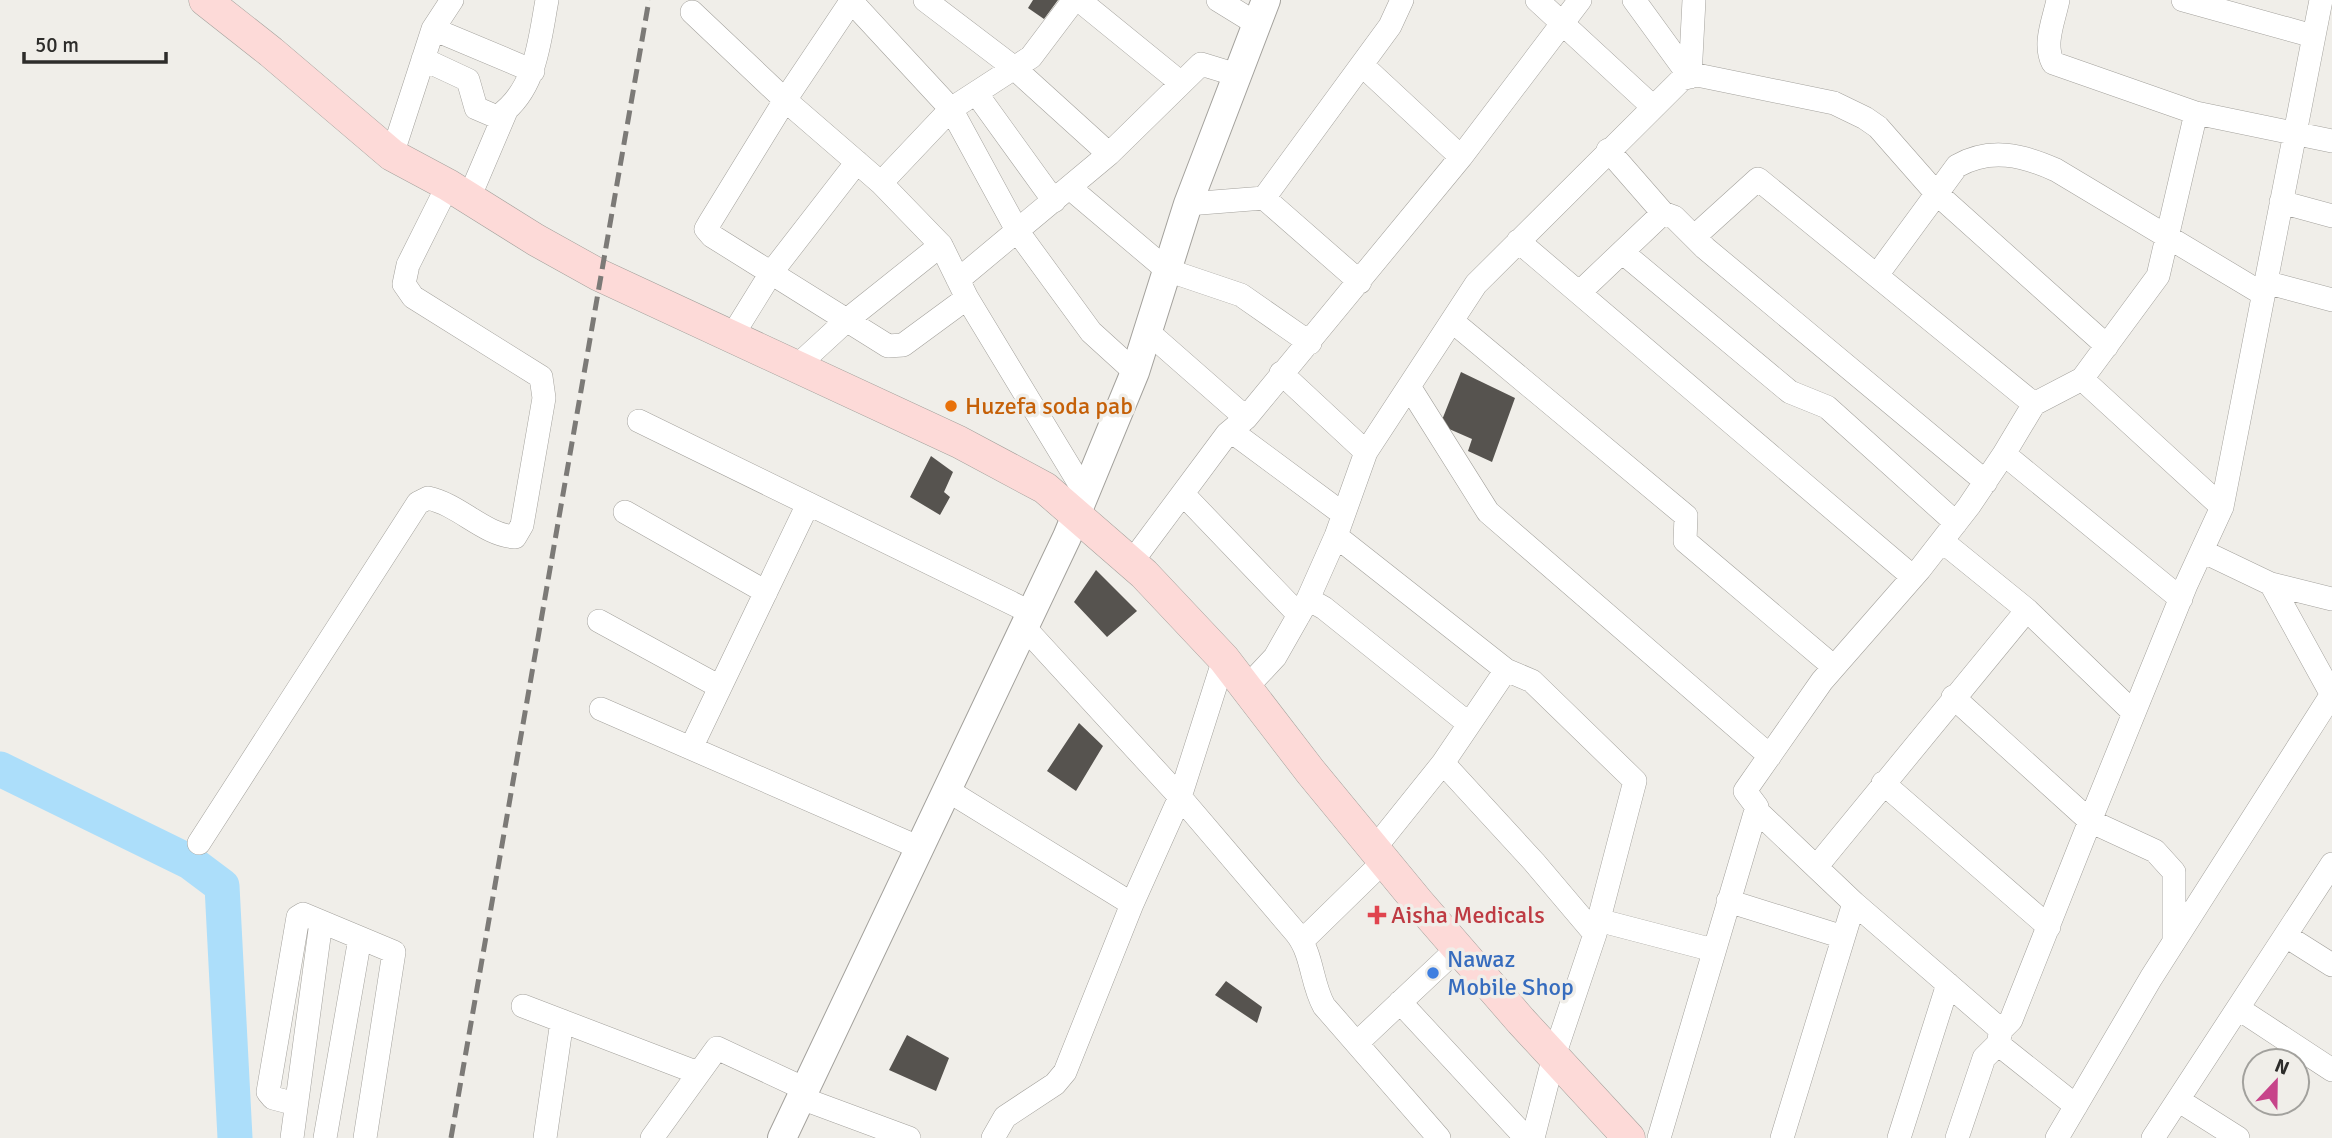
<svg xmlns="http://www.w3.org/2000/svg" width="2332" height="1138" font-family="Signika,sans-serif">
<rect width="100%" height="100%" fill="#f0eee9"/>
<g fill="none" stroke-linecap="round" stroke-linejoin="round">
<!-- river -->
<path stroke="#acdefa" stroke-width="35" d="M0,769L190,862L222,886L235,1138"/>
</g>
<!-- building -->
<path fill="#56534f" d="M1033,0H1058L1044,19L1028,8Z
M1461,372L1515,398L1492,462L1468,451L1472,439L1440,425Z
M931,456L953,472L944,492L950,497L940,515L910,497Z
M1096,570L1137,611L1107,637L1074,602Z
M1079,723L1103,746L1076,791L1047,771Z
M1226,981L1262,1007L1257,1023L1215,995Z
M907,1035L949,1058L936,1091L889,1070Z"/>
<g fill="none" stroke-linecap="round" stroke-linejoin="round">
<defs>
<path id="minor" d="M852,0L785,100L881,183L941,245L967,298L1084,491
M925,0L1013,67L1109,154
M1079,0L1181,83
M1218,0L1257,24
M1537,0L1653,107
M1634,0L1690,77
M2058,0C2054,20 2043,44 2053,63L2196,113
M2183,0L2313,36
M852,2L951,109L1018,232L1091,332L1135,372
M692,12L785,100L710,222L706,229L712,236L888,346L903,345L967,298
M433,29L533,71
M423,59L468,80L476,108L497,117C536,91 539,43 547,0
M1362,65L1461,157
M1690,77L1694,0
M976,93L1054,201
M1608,150L1663,213
M392,155L433,29L452,0
M881,183L951,109L1031,57L1074,0
M1070,188L1167,270L1241,295L1310,343
M469,198L506,111
M1264,198L1390,26L1402,0
M2281,202L2332,216
M1188,204L1264,198L1360,282
M1694,237L1758,179L2034,404L2004,454
M1518,241L1913,577
M1622,252L1790,392L1827,407L1956,523
M1877,275L1957,166C1990,147 2023,155 2056,170L2263,294
M958,280L1109,154L1201,64L1237,75
M2265,282L2332,300
M1580,292L1663,213L1674,217L1705,248L1986,482
M1452,321L1686,516L1685,541L1834,667
M1148,332L1246,418
M732,336L771,273L857,162
M797,366L847,320L941,245
M1281,373L1366,452
M2082,379L2222,507
M1410,388L1488,512L1770,756
M2034,404L2082,379L2158,276L2196,113L2332,141
M639,421L1032,613
M1231,431L1343,514
M1184,495L1299,615
M625,512L766,592
M1336,536L1366,452L1476,284L1682,79L1697,75L1834,103L1865,118L1878,127L1936,193L2107,346
M1942,541L2027,610
M2202,551L2271,584L2332,695
M1131,563L1227,434L1246,418L1461,157L1580,0
M2271,584L2332,599
M1308,599L1336,536L1506,670
M599,621L720,687
M1024,627L1180,797L1296,933C1313,954 1311,983 1324,1006L1439,1138
M1245,689L1275,657L1308,599L1324,608L1469,724
M1953,697L2090,821L2186,585L2222,507L2321,0
M601,709L920,848
M691,748L808,504
M1443,763L1534,862L1595,934
M1883,783L2049,927
M947,790L1132,904
M1756,810L1757,807L1745,791L1822,681L1920,569L1969,506L2004,454L2181,599
M199,843L418,503L428,498C460,505 484,535 515,537L522,525L544,398L541,377L413,297L404,284L408,265L448,185
M1374,849L1443,763L1506,670L1532,681L1635,781L1595,934L1554,1056L1533,1138
M1817,866L2027,610L2134,713
M1728,901L1843,937
M1598,920L1713,950
M2286,936L2332,965
M1302,941L1384,861
M1400,1002L1526,1138
M523,1006L698,1073
M2239,1009L2332,1070
M2001,1030L2011,1020L2090,821L2155,851L2174,872V941
M1357,1043L1458,948
M801,1098L909,1138
M2178,1100L2238,1138
M296,1104L273,1098L268,1092L298,917L303,914L394,952L365,1138
M292,1138L321,922
M325,1138L360,938
M545,1138L562,1021
M652,1138L717,1048L805,1089
M993,1138L1005,1117L1055,1084L1065,1072L1132,904L1180,797L1224,659
M1659,1138L1756,810L1854,903
M1782,1138L1854,903L2001,1030L1998,1044L2076,1106
M1899,1138L1948,984
M1957,1138L1984,1058L1998,1044
M2057,1138L2151,978L2332,694
M2153,1138L2332,864"/>
<path id="tertiary" d="M782,1138L1067,537L1135,372L1188,204L1266,0"/>
<path id="secondary" d="M205,0L271,52L392,155L448,185L536,240L599,275L959,442L1045,488L1144,574L1224,659L1310,771L1417,901L1521,1021L1629,1138"/>
</defs>
<!-- minor casing -->
<use href="#minor" stroke="#a3a19c" stroke-width="24"/>
<!-- tertiary casing -->
<use href="#tertiary" stroke="#a3a19c" stroke-width="30"/>
<!-- secondary casing -->
<use href="#secondary" stroke="#a3a19c" stroke-width="33"/>
<!-- minor -->
<use href="#minor" stroke="#fff" stroke-width="23"/>
<!-- tertiary -->
<use href="#tertiary" stroke="#fff" stroke-width="28"/>
<!-- secondary -->
<use href="#secondary" stroke="#fddad8" stroke-width="32"/>
<!-- rail -->
<path stroke="#7c7a77" stroke-width="5" stroke-dasharray="14 7" stroke-linecap="butt" d="M451,1138L649,0"/>
</g>
<!-- markers -->
<circle fill="#e8710a" stroke="#f0eee9" stroke-width="2.5" cx="951" cy="406" r="7"/>
<path fill="#e0444e" stroke="#f0eee9" stroke-width="2.5" d="M1373.5 904.5h7v7h7v7h-7v7h-7v-7h-7v-7h7z"/>
<circle fill="#3f7fe0" stroke="#f0eee9" stroke-width="2.5" cx="1433" cy="973" r="7"/>
<g text-anchor="middle" stroke-width="7" stroke-linejoin="round" paint-order="stroke">
<!-- food labels -->
<g font-size="24" fill="#c56008" stroke="#f0eee9" text-anchor="start">
<text x="965" y="414">Huzefa soda pab</text>
</g>
<!-- health labels -->
<g font-size="24" fill="#be3a42" stroke="#f0eee9" text-anchor="start">
<text x="1391" y="923">Aisha Medicals</text>
</g>
<!-- shop labels -->
<g font-size="24" fill="#366cbe" stroke="#f0eee9" text-anchor="start">
<text x="1447" y="967">Nawaz<tspan x="1447" dy="28">Mobile Shop</tspan></text>
</g>
</g>
<!-- north arrow -->
<g transform="translate(2276 1082) rotate(22)"><circle r="33" fill="#f0eee9" stroke="#a2a19d" stroke-width="2"/>
<path d="M0-5L12 26L0 18L-12 26Z" fill="#c7448a"/>
<text y="-10" font-size="19" font-weight="bold" text-anchor="middle" fill="#2e2d2b">N</text>
</g>
<!-- scale -->
<path d="M24 52v10h142v-10" fill="none" stroke="#2e2d2b" stroke-width="3.5"/>
<text x="35" y="52" font-size="21" fill="#2e2d2b" stroke="#f0eee9" stroke-width="5" paint-order="stroke">50 m</text>
</svg>
